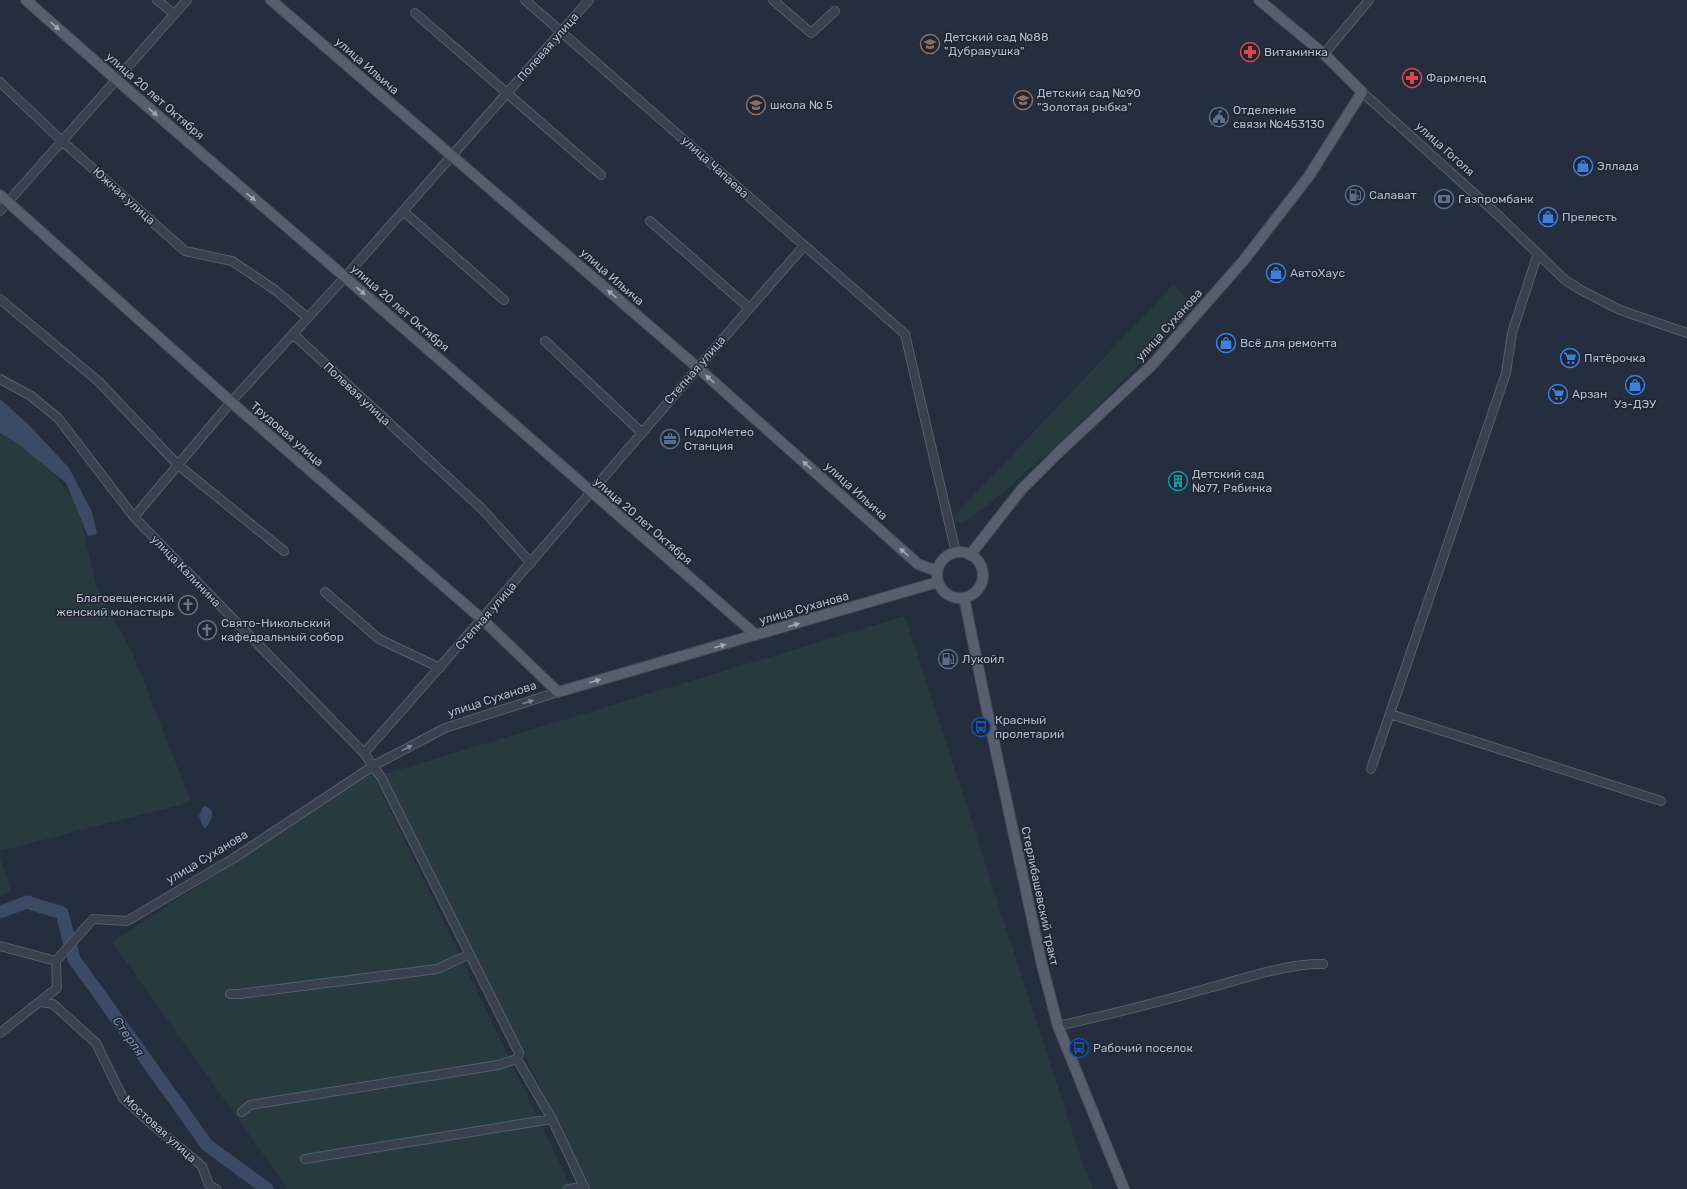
<svg xmlns="http://www.w3.org/2000/svg" width="1687" height="1189" font-family="Rubik,sans-serif">
<rect width="100%" height="100%" fill="#252e3e"/>
<!-- green -->
<path fill="#273b3f" d="M1173,285L1193,303V308C1141,363 1088,418 1031,468C1008,488 987,508 962,523L951,519Z
M0,426L29,442L77,505L96,585L133,654L191,802L0,851Z
M905,616L1081,1159L1093,1189H591L385,774Z
M372,772L572,1189H288L112,942Z
M0,858L11,892L0,896Z"/>
<!-- water -->
<path fill="#3b4b66" d="M0,399L30,426L69,468L92,512L97,534L88,536L66,483L21,446L0,433Z
M206,806C217,812 211,820 206,828L203,827L199,816L203,807Z"/>
<g fill="none" stroke-linecap="round" stroke-linejoin="round">
<!-- river -->
<path stroke="#3b4b66" stroke-width="13" d="M0,912L27,902L62,913L74,959L207,1145L267,1189"/>
<defs>
<path id="minor" d="M157,0L174,14
M525,0L905,334L956,553
M773,0L811,33L835,11
M415,13L601,175
M1324,54L1369,0
M0,82L62,141L185,251L232,261L275,290L308,318
M1362,92L1499,216L1565,280L1581,290L1620,310L1687,333
M0,211L187,0
M403,211L504,300
M650,221L749,308
M0,299L98,381L178,465L284,551
M293,334L482,509L531,563
M545,341L641,432
M0,379L31,396L58,418L134,517L364,753L381,777L519,1053L517,1059L498,1065L250,1105L242,1112
M134,517L231,402L345,277L589,0
M325,592L379,639L440,668
M1390,714L1661,801
M364,753C513,586 656,414 804,246
M1371,769L1506,373L1512,333L1538,253
M0,946L56,961L57,988L0,1033
M56,961L93,919L127,921L234,858L373,766L445,728L558,692
M230,994H239L437,969L470,954
M40,1002L53,1004L96,1043L123,1098L154,1126L202,1166L209,1185L216,1189
M1058,1026C1107,1015 1156,1003 1205,989C1240,980 1287,963 1323,964
M517,1059L552,1119L585,1189
M305,1159L552,1119
M568,1189L583,1187"/>
<path id="major" d="M26,0C131,94 239,185 346,278C483,397 619,517 756,635
M271,0L697,367L918,564L937,571
M0,195L231,402L483,620L558,692L938,582
M937 575a23 23 0 1 1 46 0a23 23 0 1 1-46 0Z
M970,555L1021,490L1058,453L1152,365L1244,260L1309,176L1362,92L1324,54L1259,0
M964,598L987,710L1042,965L1058,1026L1124,1189"/>
</defs>
<!-- minor casing -->
<use href="#minor" stroke="#575e6c" stroke-width="10"/>
<!-- major casing -->
<use href="#major" stroke="#424957" stroke-width="12"/>
<!-- minor -->
<use href="#minor" stroke="#39404e" stroke-width="8"/>
<!-- major -->
<use href="#major" stroke="#575f6e" stroke-width="10"/>
</g>
<!-- one-way arrows -->
<defs><path id="oneway-solid" d="M-6-.8H1V-3.2L6.5 0L1 3.2V.8H-6Z"/></defs>
<g fill="#a2a9b7">
<use href="#oneway-solid" transform="translate(55 26) rotate(42)"/>
<use href="#oneway-solid" transform="translate(153 112) rotate(41)"/>
<use href="#oneway-solid" transform="translate(251 197) rotate(41)"/>
<use href="#oneway-solid" transform="translate(361 291) rotate(41)"/>
<use href="#oneway-solid" transform="translate(612 294) rotate(-139)"/>
<use href="#oneway-solid" transform="translate(710 379) rotate(-138)"/>
<use href="#oneway-solid" transform="translate(807 465) rotate(-138)"/>
<use href="#oneway-solid" transform="translate(904 552) rotate(-138)"/>
<use href="#oneway-solid" transform="translate(794 625) rotate(-16)"/>
<use href="#oneway-solid" transform="translate(720 646) rotate(-16)"/>
<use href="#oneway-solid" transform="translate(595 681) rotate(-16)"/>
</g>
<g fill="#7d8492">
<use href="#oneway-solid" transform="translate(528 702) rotate(-18)"/>
<use href="#oneway-solid" transform="translate(407 748) rotate(-28)"/>
</g>
<!-- icons -->
<defs>
<symbol id="school-ring" viewBox="-11 -11 22 22"><circle r="9.5" fill="#1e2533" stroke="#8d6e63" stroke-width="1.5"/><path d="M0-5L7-2L0 1L-7-2ZM-4 1L0 2.5L4 1V4Q0 6-4 4Z" fill="#8d6e63"/></symbol>
<symbol id="pharmacy-ring" viewBox="-11 -11 22 22"><circle r="9.5" fill="#1e2533" stroke="#e0444e" stroke-width="1.5"/><path d="M-2-6h4v4h4v4h-4v4h-4v-4h-4v-4h4Z" fill="#e0444e"/></symbol>
<symbol id="civic-ring" viewBox="-11 -11 22 22"><circle r="9.5" fill="#1e2533" stroke="#5c6f8a" stroke-width="1.5"/><path d="M-.6-6.5H3V-4.5H.6V-3L4-1V1h2V6H-6V1h2V-1L-.6-3ZM-1.2 2.5V6h2.4V2.5Z" fill="#5c6f8a"/></symbol>
<symbol id="shop-ring" viewBox="-11 -11 22 22"><circle r="9.5" fill="#1e2533" stroke="#3f7fe0" stroke-width="1.5"/><path d="M-5-2.5h2.3a2.7 3.5 0 0 1 5.4 0H5L5.5 6h-11ZM-1.5-2.5h3a1.5 2.3 0 0 0-3 0Z" fill="#3f7fe0"/></symbol>
<symbol id="fuel-ring" viewBox="-11 -11 22 22"><circle r="9.5" fill="#1e2533" stroke="#5c6f8a" stroke-width="1.5"/><path d="M-5.5-6h7V0h2V4h1.3V-2.5L3-4.5l.8-.8L6-3V5H2.5V1h-1V6h-7ZM-4.2-4.7v3.2H.2V-4.7Z" fill="#5c6f8a"/></symbol>
<symbol id="bank-ring" viewBox="-11 -11 22 22"><circle r="9.5" fill="#1e2533" stroke="#5c6f8a" stroke-width="1.5"/><path d="M-6-4H6V4H-6ZM0-2.3a2.3 2.3 0 1 0 0 4.6a2.3 2.3 0 1 0 0-4.6Z" fill="#5c6f8a"/></symbol>
<symbol id="supermarket-ring" viewBox="-11 -11 22 22"><circle r="9.5" fill="#1e2533" stroke="#3f7fe0" stroke-width="1.5"/><path d="M-6-5.5h2.5l.6 2H6L4.5 2H-2.5L-4.4-4H-6ZM-1.5 3.2a1.3 1.3 0 1 0 .1 0ZM3 3.2a1.3 1.3 0 1 0 .1 0Z" fill="#3f7fe0"/></symbol>
<symbol id="office-ring" viewBox="-11 -11 22 22"><circle r="9.5" fill="#1e2533" stroke="#5c6f8a" stroke-width="1.5"/><path d="M-6-3h4V-5.5h4V-3h4V5H-6ZM-1-4.5V-3h2v-1.5ZM-6 0V1H6V0Z" fill="#5c6f8a"/></symbol>
<symbol id="building-ring" viewBox="-11 -11 22 22"><circle r="9.5" fill="#1e2533" stroke="#0f9aa8" stroke-width="1.5"/><path d="M-4-6H4V6H1V3H-1V6H-4ZM-2.5-4.3h1.7v1.8h-1.7ZM.8-4.3h1.7v1.8H.8ZM-2.5-1h1.7V.8h-1.7ZM.8-1h1.7V.8H.8Z" fill="#0f9aa8"/></symbol>
<symbol id="church-ring" viewBox="-11 -11 22 22"><circle r="9.5" fill="#1e2533" stroke="#6b7280" stroke-width="1.5"/><path d="M-1.2-6h2.4v3.5h3.3v2.4h-3.3V6h-2.4V-.1h-3.3v-2.4h3.3Z" fill="#6b7280"/></symbol>
<symbol id="bus-ring" viewBox="-11 -11 22 22"><circle r="9.5" fill="#1e2533" stroke="#1a4fb4" stroke-width="1.5"/><path d="M-5-6H5V4H4V6H2V4H-2V6H-4V4H-5ZM-3.5-4V0h7V-4ZM-3.5 1.2v1.5H-2V1.2ZM2 1.2v1.5H3.5V1.2Z" fill="#1a4fb4"/></symbol>
</defs>
<g fill-rule="evenodd">
<use href="#school-ring" x="919" y="33" width="22" height="22"/>
<use href="#pharmacy-ring" x="1239" y="41" width="22" height="22"/>
<use href="#pharmacy-ring" x="1401" y="67" width="22" height="22"/>
<use href="#school-ring" x="1012" y="89" width="22" height="22"/>
<use href="#school-ring" x="745" y="94" width="22" height="22"/>
<use href="#civic-ring" x="1208" y="106" width="22" height="22"/>
<use href="#shop-ring" x="1572" y="155" width="22" height="22"/>
<use href="#fuel-ring" x="1344" y="184" width="22" height="22"/>
<use href="#bank-ring" x="1433" y="188" width="22" height="22"/>
<use href="#shop-ring" x="1537" y="206" width="22" height="22"/>
<use href="#shop-ring" x="1265" y="262" width="22" height="22"/>
<use href="#shop-ring" x="1215" y="332" width="22" height="22"/>
<use href="#supermarket-ring" x="1559" y="347" width="22" height="22"/>
<use href="#shop-ring" x="1624" y="374" width="22" height="22"/>
<use href="#supermarket-ring" x="1547" y="383" width="22" height="22"/>
<use href="#office-ring" x="659" y="428" width="22" height="22"/>
<use href="#building-ring" x="1167" y="470" width="22" height="22"/>
<use href="#church-ring" x="177" y="594" width="22" height="22"/>
<use href="#church-ring" x="196" y="619" width="22" height="22"/>
<use href="#fuel-ring" x="937" y="648" width="22" height="22"/>
<use href="#bus-ring" x="970" y="716" width="22" height="22"/>
<use href="#bus-ring" x="1068" y="1037" width="22" height="22"/>
</g>
<g text-anchor="middle" stroke-width="3" stroke-linejoin="round" paint-order="stroke">
<!-- poi labels -->
<g font-size="12" fill="#b5bbc9" stroke="#1e2533" text-anchor="start">
<text x="944" y="41">Детский сад №88<tspan x="944" dy="14">"Дубравушка"</tspan></text>
<text x="1264" y="56">Витаминка</text>
<text x="1426" y="82">Фармленд</text>
<text x="1037" y="97">Детский сад №90<tspan x="1037" dy="14">"Золотая рыбка"</tspan></text>
<text x="770" y="109">школа № 5</text>
<text x="1233" y="114">Отделение<tspan x="1233" dy="14">связи №453130</tspan></text>
<text x="1597" y="170">Эллада</text>
<text x="1369" y="199">Салават</text>
<text x="1458" y="203">Газпромбанк</text>
<text x="1562" y="221">Прелесть</text>
<text x="1290" y="277">АвтоХаус</text>
<text x="1240" y="347">Всё для ремонта</text>
<text x="1584" y="362">Пятёрочка</text>
<text x="1572" y="398">Арзан</text>
<text x="1635" y="408" text-anchor="middle">Уз-ДЭУ</text>
<text x="684" y="436">ГидроМетео<tspan x="684" dy="14">Станция</tspan></text>
<text x="1192" y="478">Детский сад<tspan x="1192" dy="14">№77, Рябинка</tspan></text>
<text x="174" y="602" text-anchor="end">Благовещенский<tspan x="174" dy="14">женский монастырь</tspan></text>
<text x="221" y="627">Свято-Никольский<tspan x="221" dy="14">кафедральный собор</tspan></text>
<text x="962" y="663">Лукойл</text>
<text x="995" y="724">Красный<tspan x="995" dy="14">пролетарий</tspan></text>
<text x="1093" y="1052">Рабочий поселок</text>
</g>
<!-- street labels -->
<g font-size="12" fill="#b5bbc9" stroke="#1e2533">
<text transform="translate(548 47) rotate(-49)" y="4">Полевая улица</text>
<text transform="translate(367 66) rotate(41)" y="4">улица Ильича</text>
<text transform="translate(155 96) rotate(41)" y="4">улица 20 лет Октября</text>
<text transform="translate(1445 149) rotate(42)" y="4">улица Гоголя</text>
<text transform="translate(715 167) rotate(42)" y="4">улица Чапаева</text>
<text transform="translate(124 196) rotate(42)" y="4">Южная улица</text>
<text transform="translate(612 277) rotate(41)" y="4">улица Ильича</text>
<text transform="translate(400 308) rotate(41)" y="4">улица 20 лет Октября</text>
<text transform="translate(1169 325) rotate(-48)" y="4">улица Суханова</text>
<text transform="translate(695 370) rotate(-49)" y="4">Степная улица</text>
<text transform="translate(357 394) rotate(43)" y="4">Полевая улица</text>
<text transform="translate(287 434) rotate(41)" y="4">Трудовая улица</text>
<text transform="translate(856 491) rotate(42)" y="4">улица Ильича</text>
<text transform="translate(643 521) rotate(41)" y="4">улица 20 лет Октября</text>
<text transform="translate(186 571) rotate(46)" y="4">улица Калинина</text>
<text transform="translate(804 608) rotate(-16)" y="4">улица Суханова</text>
<text transform="translate(486 616) rotate(-49)" y="4">Степная улица</text>
<text transform="translate(492 699) rotate(-18)" y="4">улица Суханова</text>
<text transform="translate(207 857) rotate(-31)" y="4">улица Суханова</text>
<text transform="translate(1040 896) rotate(78)" y="4">Стерлибашевский тракт</text>
<text transform="translate(160 1129) rotate(42)" y="4">Мостовая улица</text>
</g>
<!-- water labels -->
<g font-size="13" font-style="italic" fill="#7d90af" stroke="#1e2533">
<text transform="translate(129 1036) rotate(55)" y="5">Стерля</text>
</g>
</g>
</svg>
